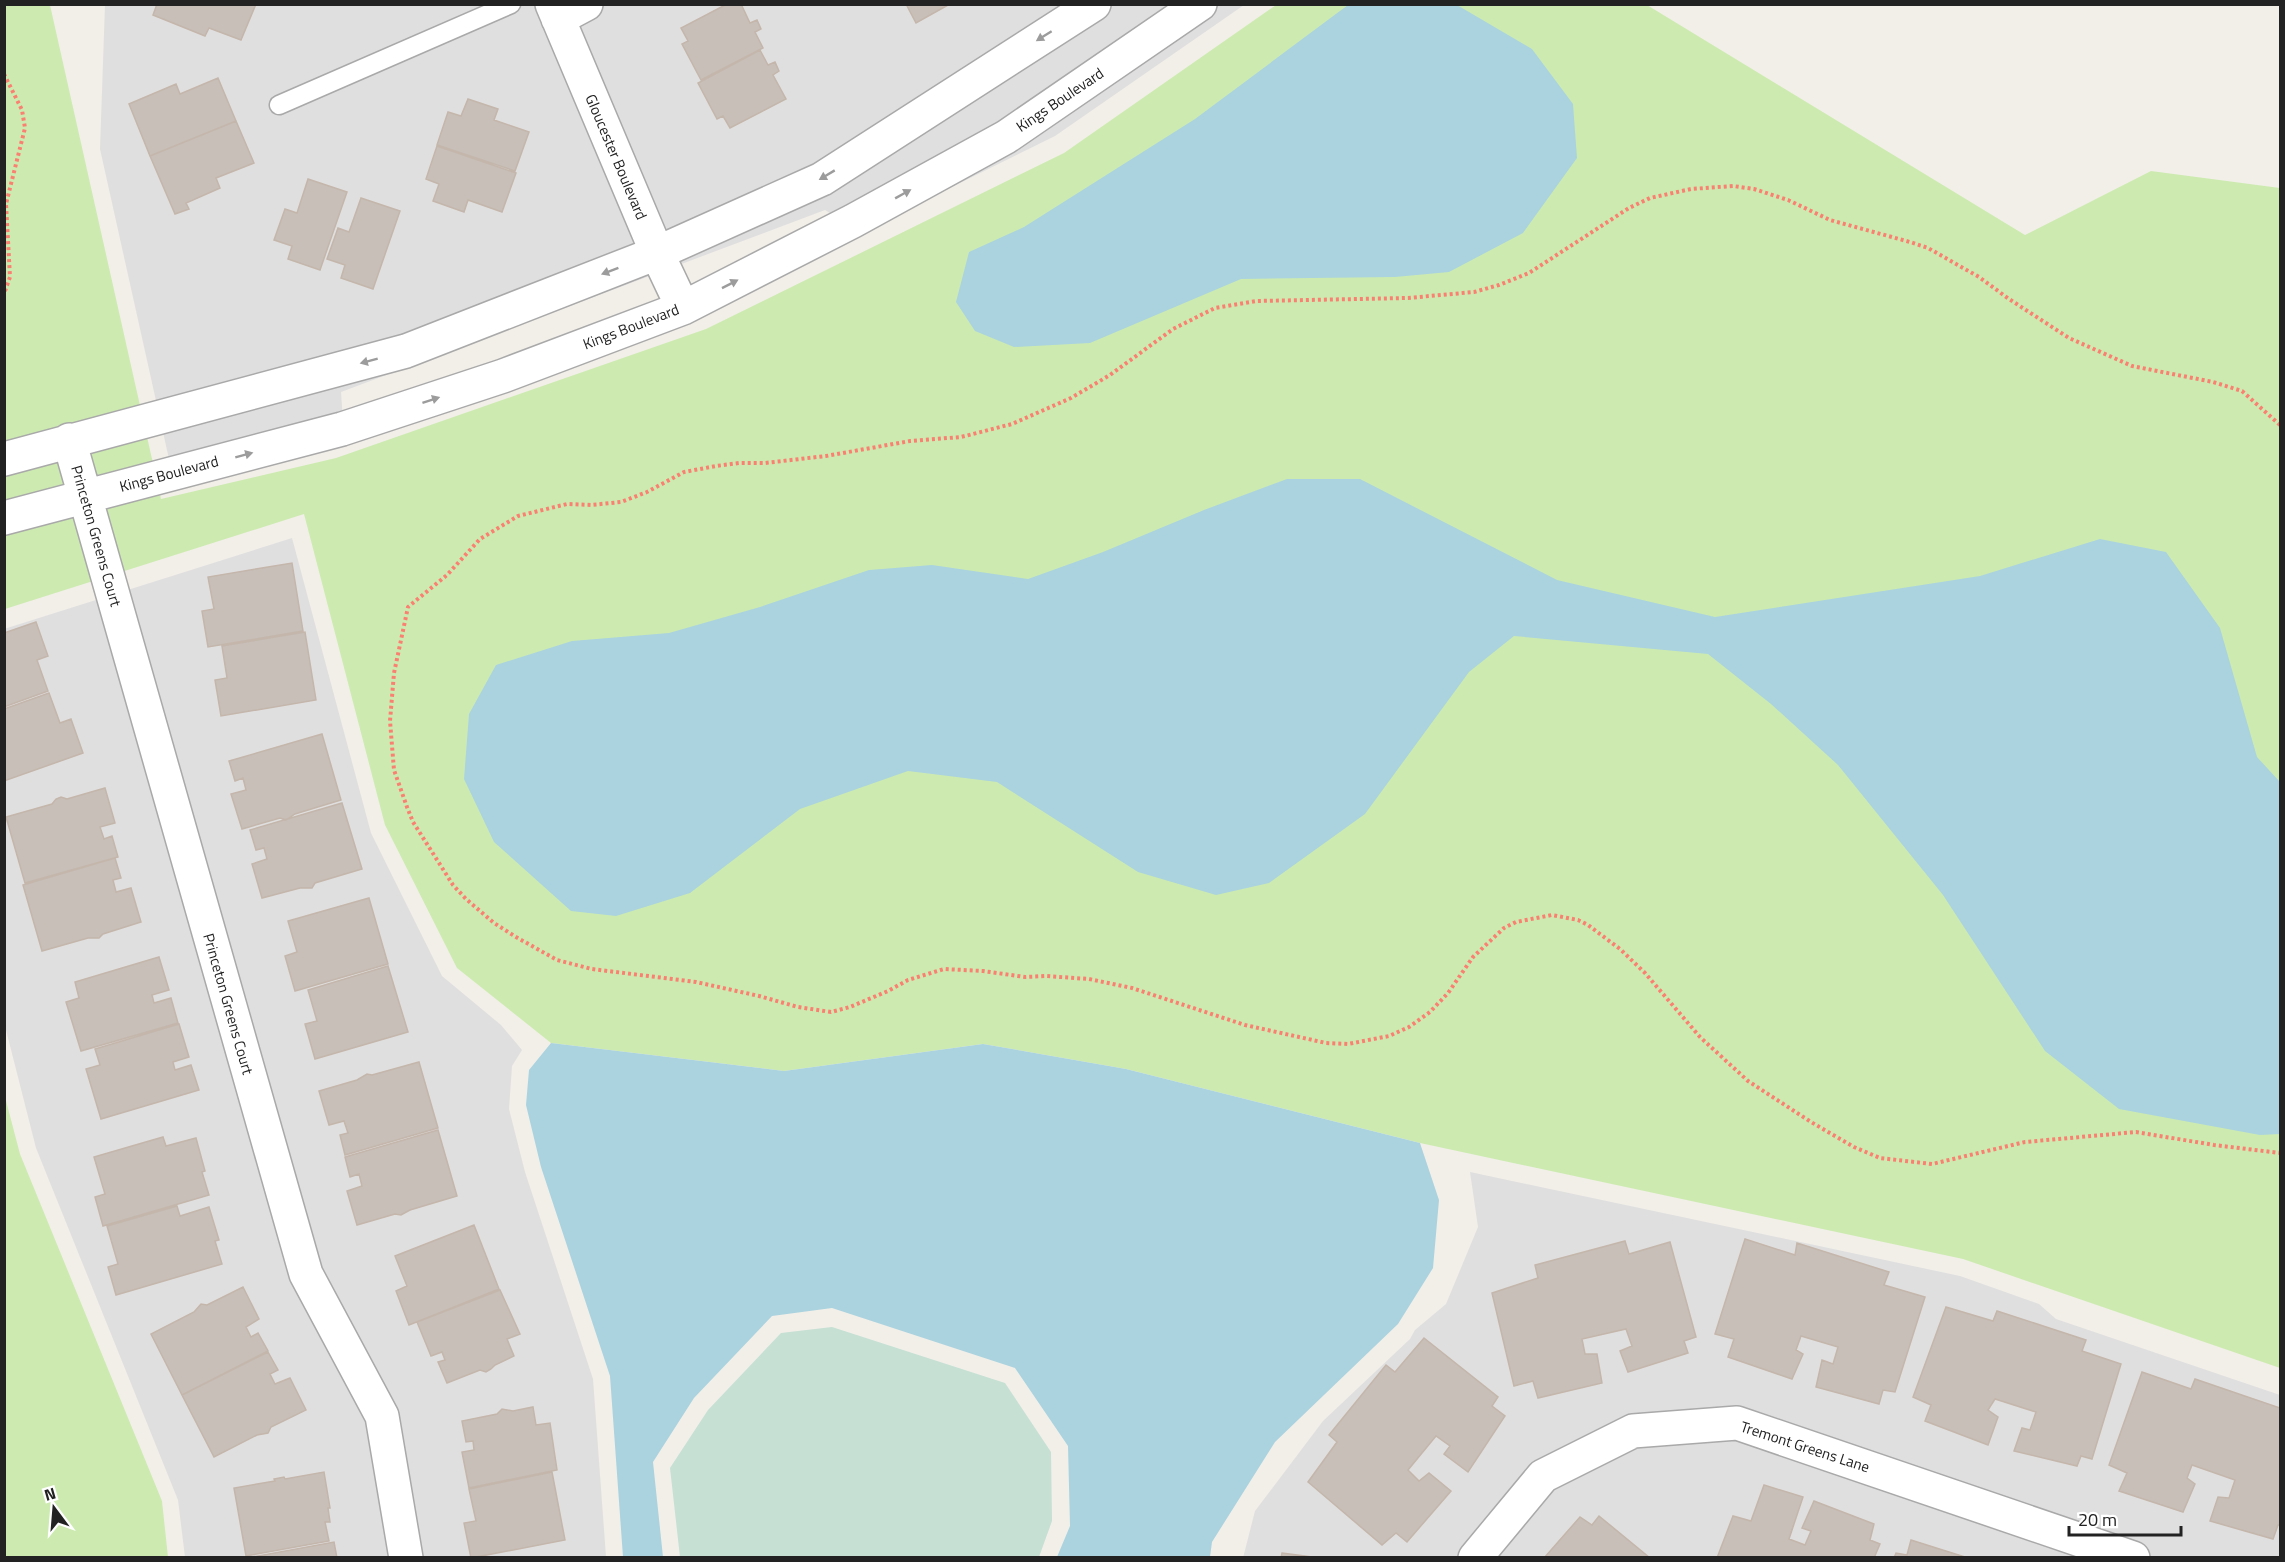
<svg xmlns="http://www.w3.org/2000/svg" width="2285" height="1562" font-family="'Titillium Web',sans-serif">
<rect width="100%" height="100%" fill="#f2efe9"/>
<!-- residential -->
<path fill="#e0dfdf" d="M105,5H1244L1055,136L861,232L825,210L341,392L344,435L173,477L100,149Z
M292,538L371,833L442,976L501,1025L522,1050L512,1066L509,1109L525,1172L593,1379L606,1557H185L178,1500L36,1148L5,1026L4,629Z
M1470,1172L1960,1276L2039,1304L2056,1319L2280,1395V1557L1243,1558L1255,1511L1323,1421L1410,1339L1415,1330L1446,1304L1478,1227Z"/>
<!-- grass -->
<path fill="#cdebb0" d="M5,5H50L161,499L336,458L706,329L1064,153L1276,5H1647L2025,235L2151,171L2280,188V1368L1963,1259L1420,1143L1126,1069L983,1044L784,1071L551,1043L457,968L385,825L304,514L5,609Z
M4,1093L20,1154L162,1501L168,1557H5Z"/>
<!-- wetland -->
<path fill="#c6e0d4" d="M832,1327L1005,1383L1051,1452L1052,1521L1039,1557H680L670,1468L708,1410L781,1333Z"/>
<!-- water -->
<path fill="#aad3df" d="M1348,5H1457L1532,49L1573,104L1577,158L1523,233L1449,272L1395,277L1241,279L1090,343L1014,347L975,331L956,302L969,252L1024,227L1195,119Z
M1287,479H1360L1557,580L1715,617L1980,576L2100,539L2166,552L2220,628L2257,757L2280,782V1134L2260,1135L2119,1109L2045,1051L1943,895L1838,765L1771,704L1708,654L1514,636L1469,672L1365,814L1269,883L1216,895L1138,872L997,782L908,771L800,809L690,893L616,916L571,911L494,842L464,779L469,714L496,665L572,641L669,633L760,607L869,570L932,565L1028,579L1103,552L1204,510Z
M551,1043L784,1071L983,1044L1126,1069L1420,1143L1439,1200L1433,1268L1398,1324L1275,1442L1212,1542L1210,1557H1057L1070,1526L1068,1446L1015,1368L832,1308L772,1316L694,1398L653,1462L663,1557H623L610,1376L541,1167L526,1105L529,1070Z"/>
<!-- building -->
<path fill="#c7bfb8" stroke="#c4b6ab" stroke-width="1.5" d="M157,4H256L241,40L209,28L205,36L153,15Z
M727,4H741L750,23L757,20L761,29L755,32L763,48L701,80L682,44L688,41L681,28Z
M906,4H950L916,23Z
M760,50L768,65L775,62L779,71L773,75L786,99L730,128L723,116L717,119L698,83Z
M218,78L236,121L150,156L129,104L176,84L180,94Z
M468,99L498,109L494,120L529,132L515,171L437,145L448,112L461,116Z
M236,121L254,163L216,178L220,188L186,203L189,209L175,214L150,156Z
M437,146L516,173L502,212L468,200L464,212L433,201L439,184L426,179Z
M308,179L347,192L320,270L288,259L292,246L274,240L285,209L297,213Z
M361,198L400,211L373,289L341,278L345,265L327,259L338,228L349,232Z
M292,563L303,631L208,647L202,611L214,609L208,577Z
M36,622L48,656L37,660L48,691L4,707V633Z
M305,632L316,700L221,716L215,680L227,678L222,646Z
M49,693L60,723L71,719L83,753L4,781V709Z
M322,734L341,800L295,814L286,820L280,818L242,829L231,794L246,790L243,778L235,781L229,761Z
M105,788L115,823L100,827L104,839L112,836L118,857L25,883L6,817L52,804L56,799L61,797L67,799Z
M342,803L362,869L315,883L312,888H300L262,898L252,864L267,859L264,848L256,850L250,830Z
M115,858L121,878L113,880L116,892L131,888L141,922L103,934L99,938H88L42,951L23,885Z
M369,898L388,964L295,991L285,956L297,952L288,921Z
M159,957L169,990L152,995L154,1003L171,998L178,1023L81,1051L66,1002L79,998L75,982Z
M388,966L408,1032L315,1059L305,1024L317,1021L308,990Z
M179,1024L189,1057L173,1062L175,1070L191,1065L199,1090L101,1119L86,1069L100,1065L95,1049Z
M419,1062L438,1128L345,1155L340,1135L348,1133L344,1121L329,1125L319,1091L357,1080L367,1074L372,1075Z
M438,1130L457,1196L410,1210L401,1215L395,1214L357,1225L347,1191L362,1186L359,1174L350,1177L345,1157Z
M163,1137L166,1146L196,1138L205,1171L202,1172L209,1195L103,1226L95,1197L105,1194L94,1157Z
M177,1206L180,1216L209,1207L219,1240L215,1241L222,1264L116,1295L108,1267L118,1264L107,1226Z
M474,1225L499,1289L409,1325L396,1291L407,1286L395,1256Z
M1745,1239L1795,1255L1797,1243L1889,1272L1884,1285L1925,1297L1895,1392L1883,1390L1879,1404L1816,1387L1822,1360L1833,1364L1838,1347L1801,1336L1796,1350L1803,1354L1792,1379L1728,1357L1734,1339L1715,1334Z
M1625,1241L1629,1254L1670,1242L1696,1337L1684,1341L1688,1353L1628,1372L1620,1351L1632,1346L1626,1329L1582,1339L1585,1354H1597L1602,1383L1538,1398L1533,1381L1514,1386L1492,1293L1538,1278L1535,1265Z
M243,1287L259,1319L246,1327L251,1337L258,1333L268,1351L182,1395L151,1334L194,1312L201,1304L207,1305Z
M500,1290L520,1334L507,1339L514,1356L495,1365L491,1369L486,1372L480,1370L447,1383L438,1362L445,1360L442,1352L431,1356L417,1322Z
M1946,1307L1993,1321L1997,1311L2086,1340L2082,1351L2121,1364L2092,1459L2081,1456L2077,1466L2014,1451L2022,1428L2030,1430L2036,1412L1995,1399L1988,1410L1998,1417L1988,1445L1925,1421L1931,1405L1913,1397Z
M1424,1338L1498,1397L1492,1406L1505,1416L1468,1472L1444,1454L1450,1446L1436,1436L1408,1470L1419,1481L1429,1473L1451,1491L1407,1542L1396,1533L1382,1545L1308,1482L1337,1442L1329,1435L1386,1365L1395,1372Z
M268,1352L278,1370L270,1374L275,1384L290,1378L306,1410L271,1427L268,1433L257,1435L214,1457L182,1395Z
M2142,1372L2191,1389L2195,1379L2280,1408V1525H2278L2273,1539L2210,1521L2218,1497L2229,1498L2235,1480L2192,1465L2187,1478L2195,1484L2183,1512L2119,1491L2127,1473L2109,1465Z
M533,1407L536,1425L550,1423L557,1470L469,1488L462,1452L474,1450L473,1441L466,1442L462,1421L497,1414L502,1409L513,1411Z
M324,1472L330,1508H328L330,1522H325L329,1541L246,1556L234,1488L275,1481L274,1479L284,1477L285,1479Z
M552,1472L565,1540L471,1558L464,1523L476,1521L469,1489Z
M1764,1485L1803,1497L1789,1539L1805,1545L1811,1531L1802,1528L1814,1501L1874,1524L1870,1540L1880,1544L1874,1558H1717L1733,1516L1751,1521Z
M1599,1516L1650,1558H1544L1580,1517L1592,1525Z
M1911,1540L1968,1558H1894L1896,1553L1907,1555Z
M334,1542L337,1558H247Z
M1282,1553L1320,1558H1281Z"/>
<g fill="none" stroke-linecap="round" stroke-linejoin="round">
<defs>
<path id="lane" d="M279,105L511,4"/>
<path id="street" d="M552,4L657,253L683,308
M558,19L586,4
M69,440L306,1274L382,1416L406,1558
M4,459L406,351L657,253L822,179L1094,4
M4,518L342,429L503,376L683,308L853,221L1006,137L1200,4
M1475,1558L1543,1476L1633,1431L1737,1423L2133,1558"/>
</defs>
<!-- lane casing -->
<use href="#lane" stroke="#a9a9a9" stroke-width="21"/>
<!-- street casing -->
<use href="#street" stroke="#a9a9a9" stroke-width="36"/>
<!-- path -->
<path stroke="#fa8072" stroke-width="4" stroke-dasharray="3 3" stroke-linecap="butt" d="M4,74L22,110L25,128L6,204L10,277L4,294
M2280,425L2242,391L2213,382L2132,366L2069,338L2009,299L1979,277L1928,248L1910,242L1830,220L1788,200L1754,189L1733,186L1691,189L1650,198L1629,208L1529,273L1499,285L1474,292L1408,298L1257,301L1215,308L1173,329L1110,375L1071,398L1012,424L961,437L910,441L826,456L765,463H739L716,466L684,472L647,492L621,502L591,505L567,504L518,516L480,539L447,575L408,607L394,673L390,721L394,770L407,807L413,822L453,885L466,899L494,923L516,937L557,960L592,969L696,982L759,996L798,1007L831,1012L850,1007L888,991L908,980L944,969L983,971L1025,977L1046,976L1089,979L1132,988L1245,1025L1326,1043L1348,1044L1389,1036L1409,1027L1430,1012L1448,993L1473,957L1504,928L1516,922L1552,915L1578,920L1588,925L1620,949L1645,973L1700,1037L1748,1081L1811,1122L1854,1147L1880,1158L1932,1164L2025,1142L2136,1132L2214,1145L2280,1153"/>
<!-- lane -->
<use href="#lane" stroke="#fff" stroke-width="18"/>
<!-- street -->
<use href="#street" stroke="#fff" stroke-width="33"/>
</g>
<!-- one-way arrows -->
<defs><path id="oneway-solid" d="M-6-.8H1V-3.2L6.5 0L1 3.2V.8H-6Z" transform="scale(1.5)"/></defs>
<g fill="#9c9c9c">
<use href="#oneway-solid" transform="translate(1044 36) rotate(148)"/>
<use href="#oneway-solid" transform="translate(827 175) rotate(149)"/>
<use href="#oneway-solid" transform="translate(903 194) rotate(-29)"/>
<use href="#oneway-solid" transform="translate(610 271) rotate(159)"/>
<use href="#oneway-solid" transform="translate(730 284) rotate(-27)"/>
<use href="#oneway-solid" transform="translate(369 361) rotate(165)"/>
<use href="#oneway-solid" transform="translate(431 400) rotate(-18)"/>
<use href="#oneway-solid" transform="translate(244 455) rotate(-15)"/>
</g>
<g text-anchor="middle" stroke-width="6" stroke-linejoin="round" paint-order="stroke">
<!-- street labels -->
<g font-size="15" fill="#222" stroke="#fff">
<text transform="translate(1060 100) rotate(-34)" y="5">Kings Boulevard</text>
<text transform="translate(616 157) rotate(67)" y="5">Gloucester Boulevard</text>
<text transform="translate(631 327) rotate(-21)" y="5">Kings Boulevard</text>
<text transform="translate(169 474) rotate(-15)" y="5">Kings Boulevard</text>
<text transform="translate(96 536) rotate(74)" y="5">Princeton Greens Court</text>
<text transform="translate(228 1004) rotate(74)" y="5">Princeton Greens Court</text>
<text transform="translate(1805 1447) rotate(18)" y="5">Tremont Greens Lane</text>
</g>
</g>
<!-- border -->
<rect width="2285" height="1562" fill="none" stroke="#222222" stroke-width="12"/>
<!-- north arrow -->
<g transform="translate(54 1508) rotate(344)" stroke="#ffffff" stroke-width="4.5" paint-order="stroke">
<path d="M0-4.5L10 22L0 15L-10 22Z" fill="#222222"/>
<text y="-9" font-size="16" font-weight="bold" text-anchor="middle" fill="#222222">N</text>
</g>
<!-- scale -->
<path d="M2069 1526v9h112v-9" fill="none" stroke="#222222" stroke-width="3"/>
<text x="2078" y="1526" font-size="18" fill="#222222" stroke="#ffffff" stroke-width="4.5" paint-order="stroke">20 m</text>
</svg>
